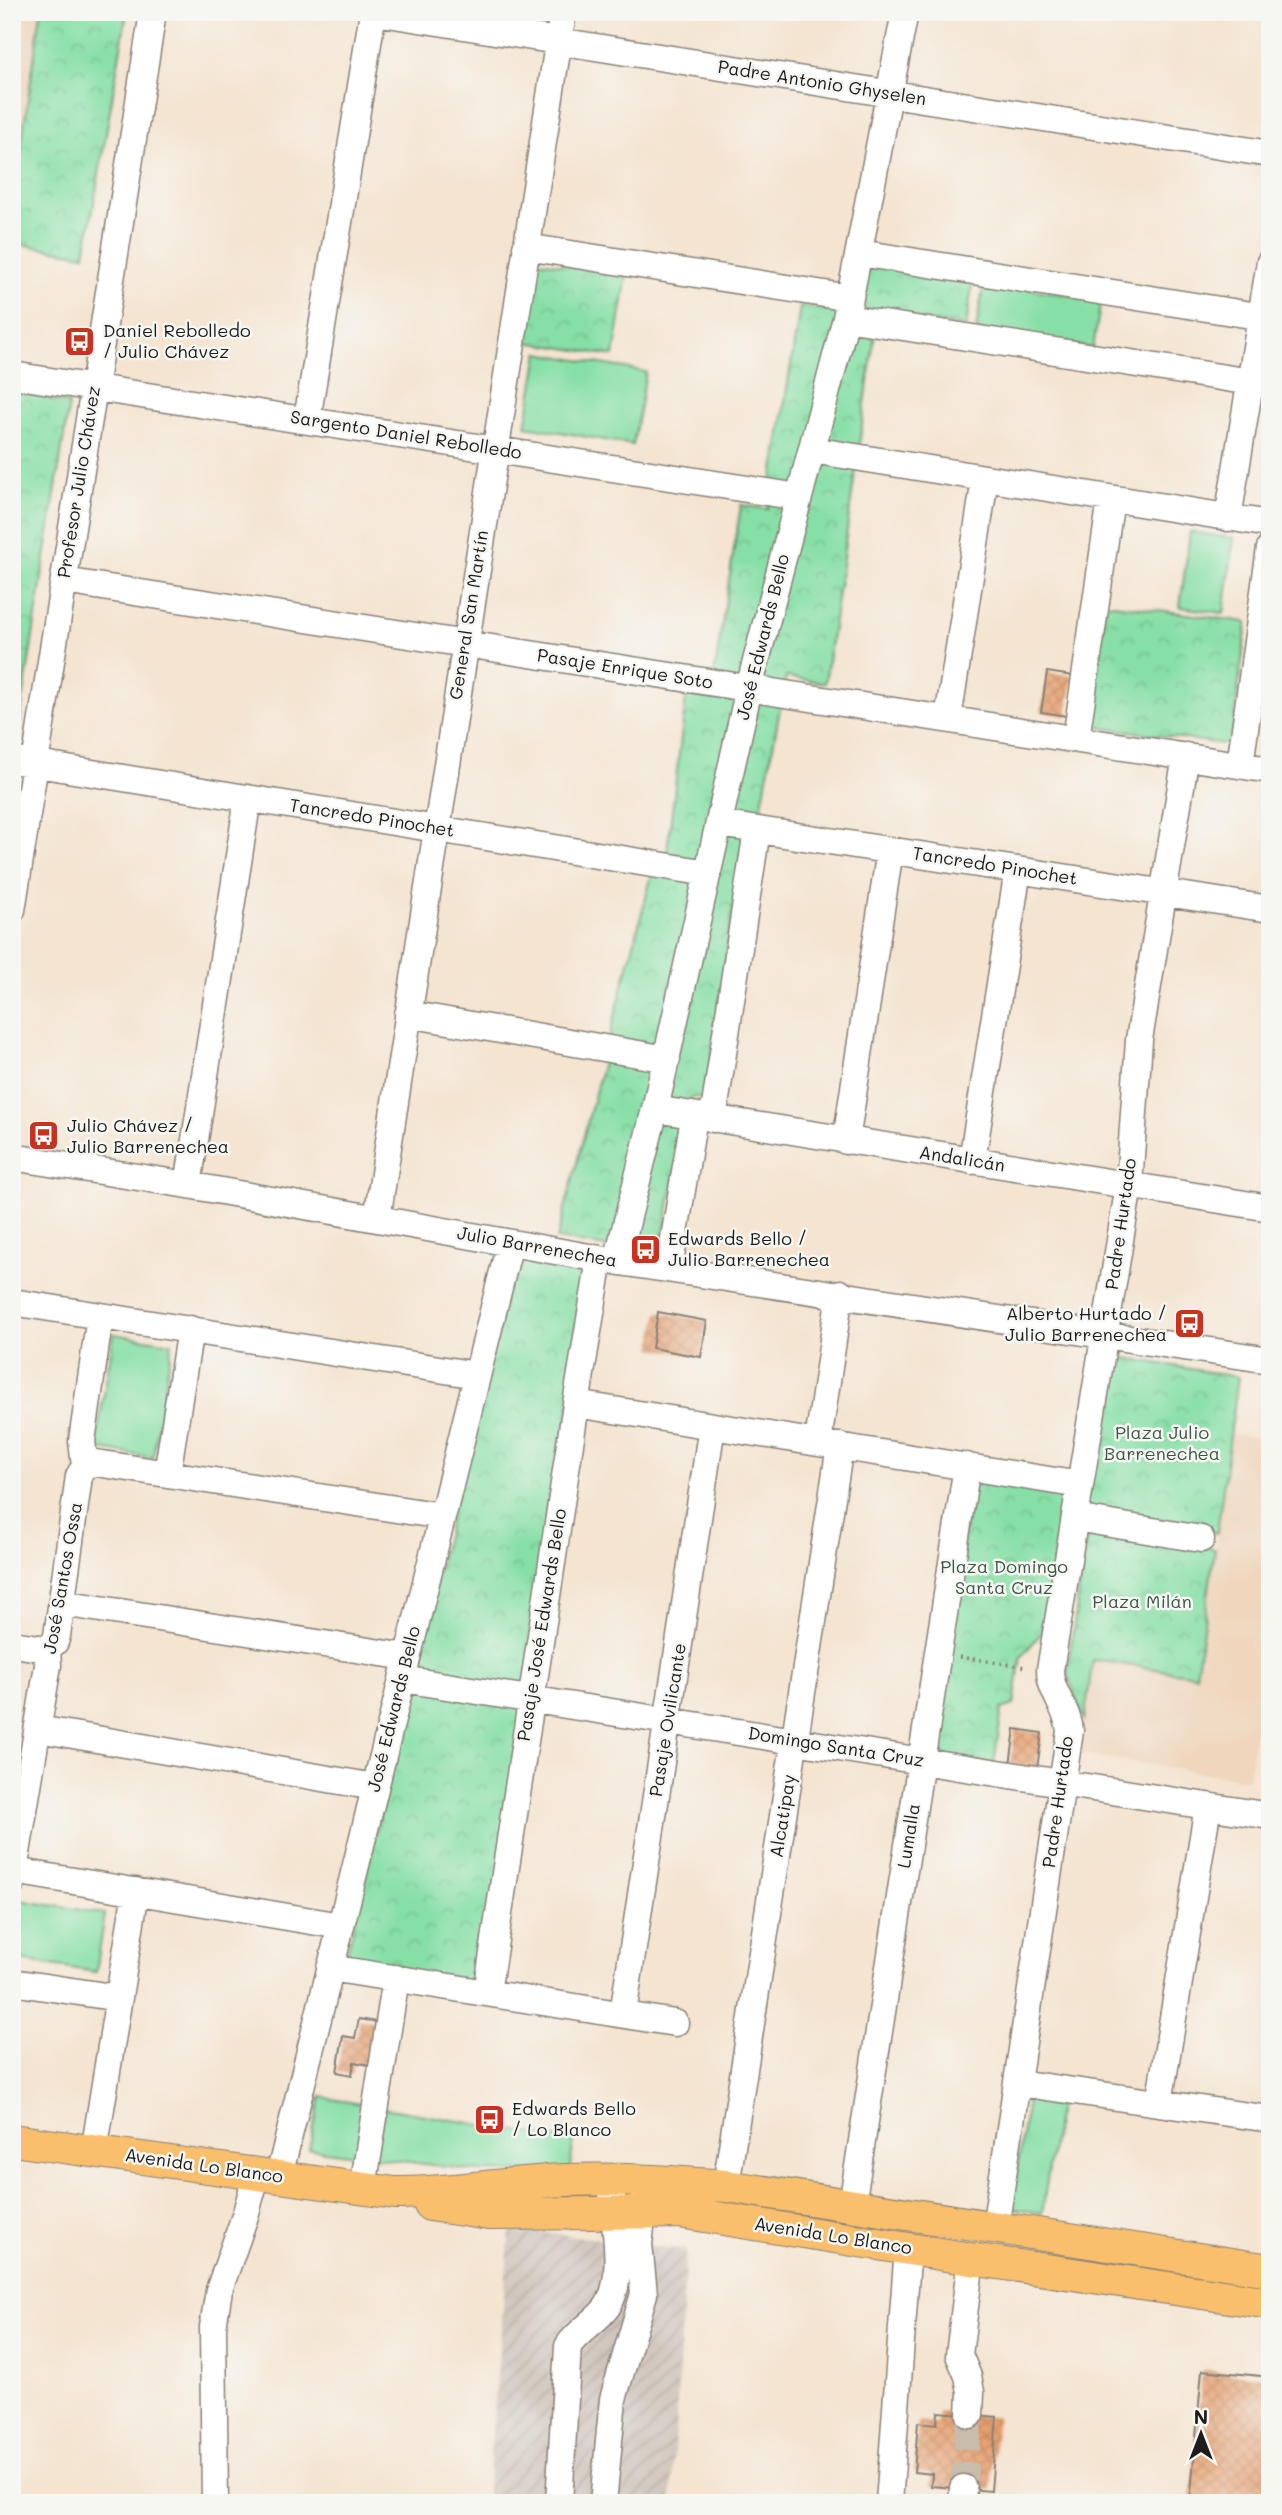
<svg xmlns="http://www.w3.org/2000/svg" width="1282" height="2515" font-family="Mali,sans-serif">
<defs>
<pattern id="industrial-furrows" width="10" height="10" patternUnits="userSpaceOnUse" patternTransform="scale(1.75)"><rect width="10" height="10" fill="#cdc2b9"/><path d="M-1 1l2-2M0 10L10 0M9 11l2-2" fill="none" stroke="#afa69e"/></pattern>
<pattern id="park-crowns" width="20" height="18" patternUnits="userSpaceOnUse" patternTransform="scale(1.75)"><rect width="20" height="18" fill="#86dfa5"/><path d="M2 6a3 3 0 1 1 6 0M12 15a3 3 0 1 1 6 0" fill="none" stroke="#73bf8d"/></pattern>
<pattern id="building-cross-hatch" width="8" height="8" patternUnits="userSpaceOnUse" patternTransform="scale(1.75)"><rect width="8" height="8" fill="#e6a06f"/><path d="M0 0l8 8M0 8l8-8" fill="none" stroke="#c58960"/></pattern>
</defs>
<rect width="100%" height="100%" fill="#f6f6f2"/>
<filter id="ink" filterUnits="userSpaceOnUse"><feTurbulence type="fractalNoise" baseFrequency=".0143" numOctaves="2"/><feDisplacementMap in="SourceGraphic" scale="14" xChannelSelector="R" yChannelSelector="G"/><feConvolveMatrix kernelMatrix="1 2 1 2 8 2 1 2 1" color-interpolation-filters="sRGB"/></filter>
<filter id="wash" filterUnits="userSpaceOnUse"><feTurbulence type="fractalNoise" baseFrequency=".00686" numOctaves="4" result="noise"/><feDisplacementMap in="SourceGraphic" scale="28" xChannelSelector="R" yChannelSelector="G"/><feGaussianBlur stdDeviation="1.57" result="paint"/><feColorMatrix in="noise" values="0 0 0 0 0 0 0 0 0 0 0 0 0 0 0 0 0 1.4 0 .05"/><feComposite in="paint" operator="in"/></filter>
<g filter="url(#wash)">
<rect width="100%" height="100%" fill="#f4e4d0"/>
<!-- built -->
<path fill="#efd6bc" d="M12,12H41L12,207Z
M1232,1434L1270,1439V1669H1264L1248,1779L1079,1754L1093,1660L1196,1675Z"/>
<!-- industrial -->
<path fill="url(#industrial-furrows)" d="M510,2228L686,2250L671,2503H486Z"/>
<!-- grass -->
<path fill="#86dfa5" stroke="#517e60" stroke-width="2" d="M984,282L1101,300L1093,348L976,330Z
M539,353L646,372L633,445L526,426Z
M1190,532L1234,538L1224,613L1180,607Z
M114,1334L172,1343L153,1458L95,1448Z
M19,1900L105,1914L96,1972L12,1959V1941Z
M1029,2091L1060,2096L1042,2213L1011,2208Z
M321,2097L574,2141L569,2173L478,2171L309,2149Z"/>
<!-- park -->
<path fill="url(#park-crowns)" stroke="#517e60" stroke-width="2" d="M41,12H127L85,255L12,243V207Z
M533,260L627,275L614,356L520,341Z
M867,263L973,279L966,327L860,311Z
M800,307L836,309L875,334L825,683L786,677L760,815L747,814L705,1099L691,1097L659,1256L557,1239L652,874L664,875L687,690L711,694L741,505L768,509Z
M12,390L69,404L16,745H12Z
M1106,603L1247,622L1231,745L1089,726Z
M513,1255L579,1268L588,1276L484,1987L344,1965Z
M1121,1357L1238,1377L1217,1533L1085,1511L1107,1363Z
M973,1478L1065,1493L1042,1632L1021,1657L1014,1705L1002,1709L994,1764L927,1753Z
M1088,1528L1215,1549L1196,1675L1093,1660L1084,1721L1067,1673Z"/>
<g id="blocks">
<!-- building -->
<path fill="url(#building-cross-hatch)" d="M1047,672L1073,676L1067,716L1041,712Z
M658,1312L707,1321L701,1357L652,1348Z
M1015,1729L1042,1733L1037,1769L1010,1765Z
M359,2019L383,2023L375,2066L354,2062L352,2075L337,2072L343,2036L355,2038Z
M1202,2370L1270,2377V2451L1265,2503H1190Z
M938,2412L997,2417L991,2491L931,2486L932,2474L914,2472L918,2422L937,2424Z"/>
</g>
</g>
<g filter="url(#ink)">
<use href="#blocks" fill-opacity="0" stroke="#888076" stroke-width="2"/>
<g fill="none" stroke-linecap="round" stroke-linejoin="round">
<!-- minor-tunnel -->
<path stroke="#c9bcac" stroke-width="26" stroke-dasharray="26 13" stroke-linecap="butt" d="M963,2488L970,2415"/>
<defs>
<path id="minor" d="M375,12L1270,154
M526,247L850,298
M860,253L1270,318
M846,318L1270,385
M12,375L799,497
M307,420L373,12
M812,450L1270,524
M1228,518L1270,262
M64,581L1270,770
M948,719L985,479
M1076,739L1111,499
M12,760L708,873
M1240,765L1270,548
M719,824L1270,909
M12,910L153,12
M408,1014L667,1059
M655,1109L1270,1208
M713,1119L757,830
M846,1141L890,850
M12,1157L188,1185L600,1259L1270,1360
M972,1161L1018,870
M188,1185L248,798
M377,1219L563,12
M617,1261L655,1109L749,688L846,318L905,12
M669,1269L694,1117
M12,1302L477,1375
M576,1404L1080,1485
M818,1442L840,1293
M85,1466L96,1463L442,1516
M167,1474L190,1329
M1075,1518L1201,1539
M62,1603L407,1657
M12,1644L47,1649
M47,1649L55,1642L57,1636L79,1476L85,1466L82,1441L100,1316
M402,1679L1270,1816
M38,1729L375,1787
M14,1871L341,1926
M12,1883L48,1665L47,1649
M330,1968L675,2023
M12,1982L119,1998
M487,1993L576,1404L600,1259
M623,2014L712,1426
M1018,2083L1270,2119
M1159,2103L1208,1806
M94,2152L136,1891
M279,2176L510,1243
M726,2186L840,1446
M363,2188L396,1978
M852,2205L967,1466
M995,2228L1070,1731C1068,1708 1050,1693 1050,1670L1129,1185L1139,1040L1186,756
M970,2415L971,2392L968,2376L959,2355L971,2259
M215,2503L213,2327L219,2290L245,2216L257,2173
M559,2503L568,2346C579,2330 597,2321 607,2307C626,2279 614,2224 612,2192
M603,2503L613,2399L644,2294L639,2244L645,2195
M889,2503L908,2247
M962,2503L963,2488"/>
<path id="major" d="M12,2140L395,2193C453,2193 509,2182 566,2180C619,2178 673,2182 726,2186L1270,2270
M430,2205L489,2214L680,2212L971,2259L1270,2303"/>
</defs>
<!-- minor casing -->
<use href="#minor" stroke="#888076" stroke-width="29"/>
<!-- major casing -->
<use href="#major" stroke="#888076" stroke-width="34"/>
<!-- path -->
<path stroke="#888076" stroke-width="3.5" stroke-dasharray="2 5" stroke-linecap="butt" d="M959,1657L1027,1667"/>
<!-- minor -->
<use href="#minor" stroke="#fff" stroke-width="26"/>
<!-- major -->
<use href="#major" stroke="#f9bf6c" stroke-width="32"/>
</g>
</g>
<!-- icons -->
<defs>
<symbol id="bus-square" viewBox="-11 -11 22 22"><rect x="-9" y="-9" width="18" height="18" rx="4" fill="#c8321e" stroke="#f6f6f2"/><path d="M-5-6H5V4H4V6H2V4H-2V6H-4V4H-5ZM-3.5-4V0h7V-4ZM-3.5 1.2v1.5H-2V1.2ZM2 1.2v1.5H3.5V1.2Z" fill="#fff"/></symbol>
</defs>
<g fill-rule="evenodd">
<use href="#bus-square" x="62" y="324" width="35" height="35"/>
<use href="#bus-square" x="26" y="1118" width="35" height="35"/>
<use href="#bus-square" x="628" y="1232" width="35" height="35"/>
<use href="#bus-square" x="1172" y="1306" width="35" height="35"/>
<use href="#bus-square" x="472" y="2102" width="35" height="35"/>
</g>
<g text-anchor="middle" stroke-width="5" stroke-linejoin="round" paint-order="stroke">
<!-- street labels -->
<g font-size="18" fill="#1c1c1c" stroke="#f6f6f2">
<text transform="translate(822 83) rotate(9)" y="6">Padre Antonio Ghyselen</text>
<text transform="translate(406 435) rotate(9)" y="6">Sargento Daniel Rebolledo</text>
<text transform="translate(79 482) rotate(-81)" y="6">Profesor Julio Chávez</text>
<text transform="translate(469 615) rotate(-81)" y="6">General San Martín</text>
<text transform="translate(763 637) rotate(-76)" y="6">José Edwards Bello</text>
<text transform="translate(625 669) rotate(9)" y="6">Pasaje Enrique Soto</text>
<text transform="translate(372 818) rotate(9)" y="6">Tancredo Pinochet</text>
<text transform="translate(995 866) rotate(9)" y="6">Tancredo Pinochet</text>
<text transform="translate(962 1159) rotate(9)" y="6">Andalicán</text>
<text transform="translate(1121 1224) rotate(-82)" y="6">Padre Hurtado</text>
<text transform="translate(537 1247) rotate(10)" y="6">Julio Barrenechea</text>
<text transform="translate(63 1578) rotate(-80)" y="6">José Santos Ossa</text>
<text transform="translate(542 1625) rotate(-81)" y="6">Pasaje José Edwards Bello</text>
<text transform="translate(394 1709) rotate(-76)" y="6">José Edwards Bello</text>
<text transform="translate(668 1720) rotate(-81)" y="6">Pasaje Ovilicante</text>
<text transform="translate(836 1747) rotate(9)" y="6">Domingo Santa Cruz</text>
<text transform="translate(1058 1802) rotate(-82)" y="6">Padre Hurtado</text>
<text transform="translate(783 1816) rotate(-81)" y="6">Alcatipay</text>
<text transform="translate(909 1836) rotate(-81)" y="6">Lumalla</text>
<text transform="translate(204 2166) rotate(8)" y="6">Avenida Lo Blanco</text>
<text transform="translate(833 2236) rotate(9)" y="6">Avenida Lo Blanco</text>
</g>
<!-- poi labels -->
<g font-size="18" fill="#1c1c1c" stroke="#f6f6f2" text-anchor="start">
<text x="103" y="337">Daniel Rebolledo<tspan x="103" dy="21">/ Julio Chávez</tspan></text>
<text x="67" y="1132">Julio Chávez /<tspan x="67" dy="21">Julio Barrenechea</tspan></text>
<text x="668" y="1245">Edwards Bello /<tspan x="668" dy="21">Julio Barrenechea</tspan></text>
<text x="1167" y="1320" text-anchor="end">Alberto Hurtado /<tspan x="1167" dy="21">Julio Barrenechea</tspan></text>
<text x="512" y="2115">Edwards Bello<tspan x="512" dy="21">/ Lo Blanco</tspan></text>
</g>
<!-- park labels -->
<g font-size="18" fill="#3c5645" stroke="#f6f6f2">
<text x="1162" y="1439">Plaza Julio<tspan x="1162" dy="21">Barrenechea</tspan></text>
<text x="1004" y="1573">Plaza Domingo<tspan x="1004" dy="21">Santa Cruz</tspan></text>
<text x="1142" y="1608">Plaza Milán</text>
</g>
</g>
<!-- margin -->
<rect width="1282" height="2515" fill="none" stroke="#f6f6f2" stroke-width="42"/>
<!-- north arrow -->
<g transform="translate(1201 2434)" stroke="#f6f6f2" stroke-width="5" paint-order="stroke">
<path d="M0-5L12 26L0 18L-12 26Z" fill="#1c1c1c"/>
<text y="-10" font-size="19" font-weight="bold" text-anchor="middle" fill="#1c1c1c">N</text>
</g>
</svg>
